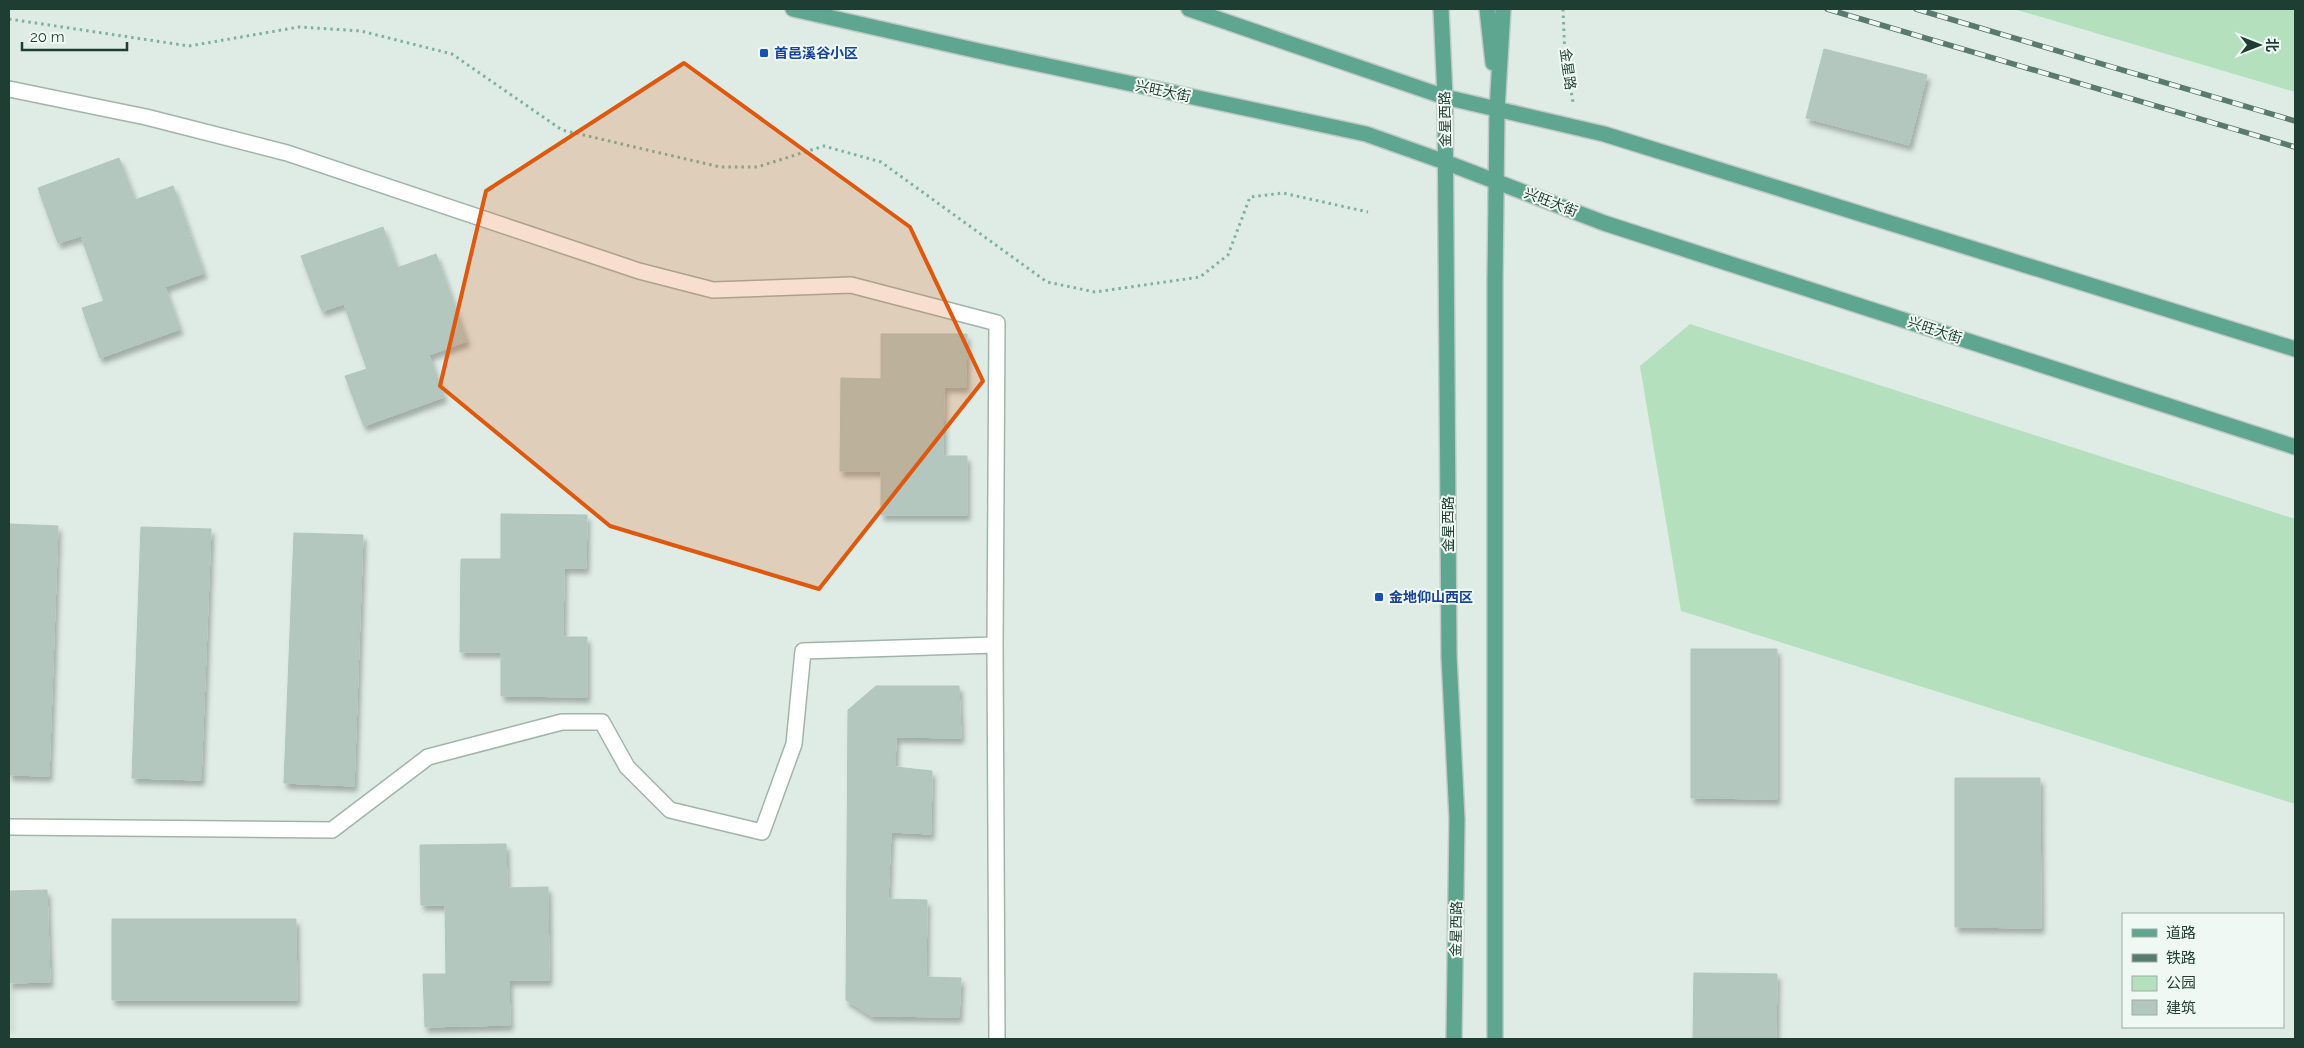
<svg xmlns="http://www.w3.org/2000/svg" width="2304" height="1048" font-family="Raleway,'Noto Sans SC',sans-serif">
<defs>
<filter id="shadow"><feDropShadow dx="3" dy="5.5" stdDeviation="2.5" flood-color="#0004"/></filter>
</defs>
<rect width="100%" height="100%" fill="#dfece5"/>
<!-- green -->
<path fill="#b5e0be" d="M2014,9H2295V92Z
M1690,324L2295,519V804L1681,611L1640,366Z"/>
<!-- building -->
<path fill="#b4c7be" stroke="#b1c6bc" filter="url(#shadow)" d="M1824,49L1927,75L1909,145L1806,118Z
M119,158L135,200L173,186L204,273L165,287L180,329L100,358L82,308L104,301L81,236L58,243L38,188Z
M383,227L397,268L436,254L467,341L429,355L444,397L364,426L345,376L367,369L344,304L322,311L301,256Z
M881,334H967L966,387H944L943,456H967V515H881V471H840L841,378L881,379Z
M501,514L587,515L586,568H564L563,637H587V697L501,696V652H460L461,559H501Z
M9,524L58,526L49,776L9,775Z
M141,527L211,529L201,780L132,778Z
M294,533L363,535L354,786L284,783Z
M1691,649H1777V799L1691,798Z
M876,686H959L961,738L896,737L895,767L932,771L931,834L891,832L888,899L927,900L926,977L961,978L959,1017L871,1016L846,1000L848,710Z
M1955,778H2040L2041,928L1955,927Z
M506,844L507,888L548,887L549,980H509L510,1025L425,1027L423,974H446L445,905H421L420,845Z
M47,890L50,982L9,983V1028V891Z
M112,919H296L297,1000H112Z
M1694,973L1777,974L1776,1039H1693Z"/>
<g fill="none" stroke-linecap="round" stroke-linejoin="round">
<defs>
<path id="minor" d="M9,89L146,117L287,153L639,271L713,290L851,285L997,323L995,645L997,1039
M9,827L332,830L428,757L562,722H602L627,767L670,810L762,832L794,744L803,651L995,645"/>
<path id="major" d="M793,9L983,52L1366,134L1445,162L1604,223L2295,447
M1189,9L1445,97L1604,134L2295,349
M1441,9L1445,97L1449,656L1457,819L1454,1039
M1487,9L1493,63
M1495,1039V280L1497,110L1503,9"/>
</defs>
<!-- minor casing -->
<use href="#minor" stroke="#a1b4ac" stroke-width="18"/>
<!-- major casing -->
<use href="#major" stroke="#c0c9c6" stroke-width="18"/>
<!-- path -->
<path stroke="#7cb39f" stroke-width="3" stroke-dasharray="2.5 4" stroke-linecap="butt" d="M1563,9L1565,58L1573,102
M9,19L189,46L299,27L361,31L452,54L562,130L720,167H757L824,146L881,162L1047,282L1095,292L1200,277L1228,255L1250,197L1283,193L1368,212"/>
<!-- minor -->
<use href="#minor" stroke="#fff" stroke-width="15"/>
<!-- major -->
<use href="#major" stroke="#5fa690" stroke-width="15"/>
<defs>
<path id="rail" d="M1827,9L2295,147
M1916,9L2295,121"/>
</defs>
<!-- rail casing -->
<use href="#rail" stroke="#587a6f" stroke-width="5.5"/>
<!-- rail -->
<use href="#rail" stroke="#f0f8f3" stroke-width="4" stroke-dasharray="11" stroke-linecap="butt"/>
</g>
<!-- marked area -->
<path fill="#de580e" fill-opacity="0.2" stroke="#de580e" stroke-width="4" stroke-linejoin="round" d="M684,63L910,227L983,381L819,589L610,526L440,386L486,191Z"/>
<!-- markers -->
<g fill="#1a4fb4" stroke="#f0f8f3" stroke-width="2">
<rect x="759" y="48" width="10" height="10" rx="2.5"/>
<rect x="1374" y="592" width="10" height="10" rx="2.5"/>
</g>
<g text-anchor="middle" stroke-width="4" stroke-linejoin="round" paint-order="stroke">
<!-- transit labels -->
<g font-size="14" font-weight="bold" fill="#164399" stroke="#f0f8f3" text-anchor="start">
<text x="774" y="58">首邑溪谷小区</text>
<text x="1389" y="602">金地仰山西区</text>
</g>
<!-- street labels -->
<g font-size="14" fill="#1e3e33" stroke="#f0f8f3">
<text transform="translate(1568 69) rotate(82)" y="5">金星路</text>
<text transform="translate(1163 91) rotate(12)" y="5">兴旺大街</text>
<text transform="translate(1445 119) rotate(-91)" y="5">金星西路</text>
<text transform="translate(1551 202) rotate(21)" y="5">兴旺大街</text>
<text transform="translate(1935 330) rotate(18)" y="5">兴旺大街</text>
<text transform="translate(1448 524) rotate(-90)" y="5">金星西路</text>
<text transform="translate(1456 929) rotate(-89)" y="5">金星西路</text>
</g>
</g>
<!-- border -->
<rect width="2304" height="1048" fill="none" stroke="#1e3e33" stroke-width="20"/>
<!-- legend -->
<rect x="2122" y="913" width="162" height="115" fill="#f0f8f3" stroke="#9caea6"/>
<rect x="2132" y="929" width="25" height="8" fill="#5fa690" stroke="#9caea6"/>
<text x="2166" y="938" font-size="15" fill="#1e3e33">道路</text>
<rect x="2132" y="954" width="25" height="8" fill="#587a6f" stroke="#9caea6"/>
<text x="2166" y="963" font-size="15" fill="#1e3e33">铁路</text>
<rect x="2132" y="976" width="25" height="15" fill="#b5e0be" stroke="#9caea6"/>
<text x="2166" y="988" font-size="15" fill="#1e3e33">公园</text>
<rect x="2132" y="1000" width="25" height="15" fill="#b4c7be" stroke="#9caea6"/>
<text x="2166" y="1013" font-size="15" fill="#1e3e33">建筑</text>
<!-- north arrow -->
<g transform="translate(2259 45) rotate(90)" stroke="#f0f8f3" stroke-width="4" paint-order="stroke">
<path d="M0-4L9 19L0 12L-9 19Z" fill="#1e3e33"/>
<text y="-8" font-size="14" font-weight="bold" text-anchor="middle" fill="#1e3e33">北</text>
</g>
<!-- scale -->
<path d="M22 42v8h105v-8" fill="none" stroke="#1e3e33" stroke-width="2.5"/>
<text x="30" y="42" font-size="15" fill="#1e3e33" stroke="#f0f8f3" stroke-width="4" paint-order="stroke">20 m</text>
</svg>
